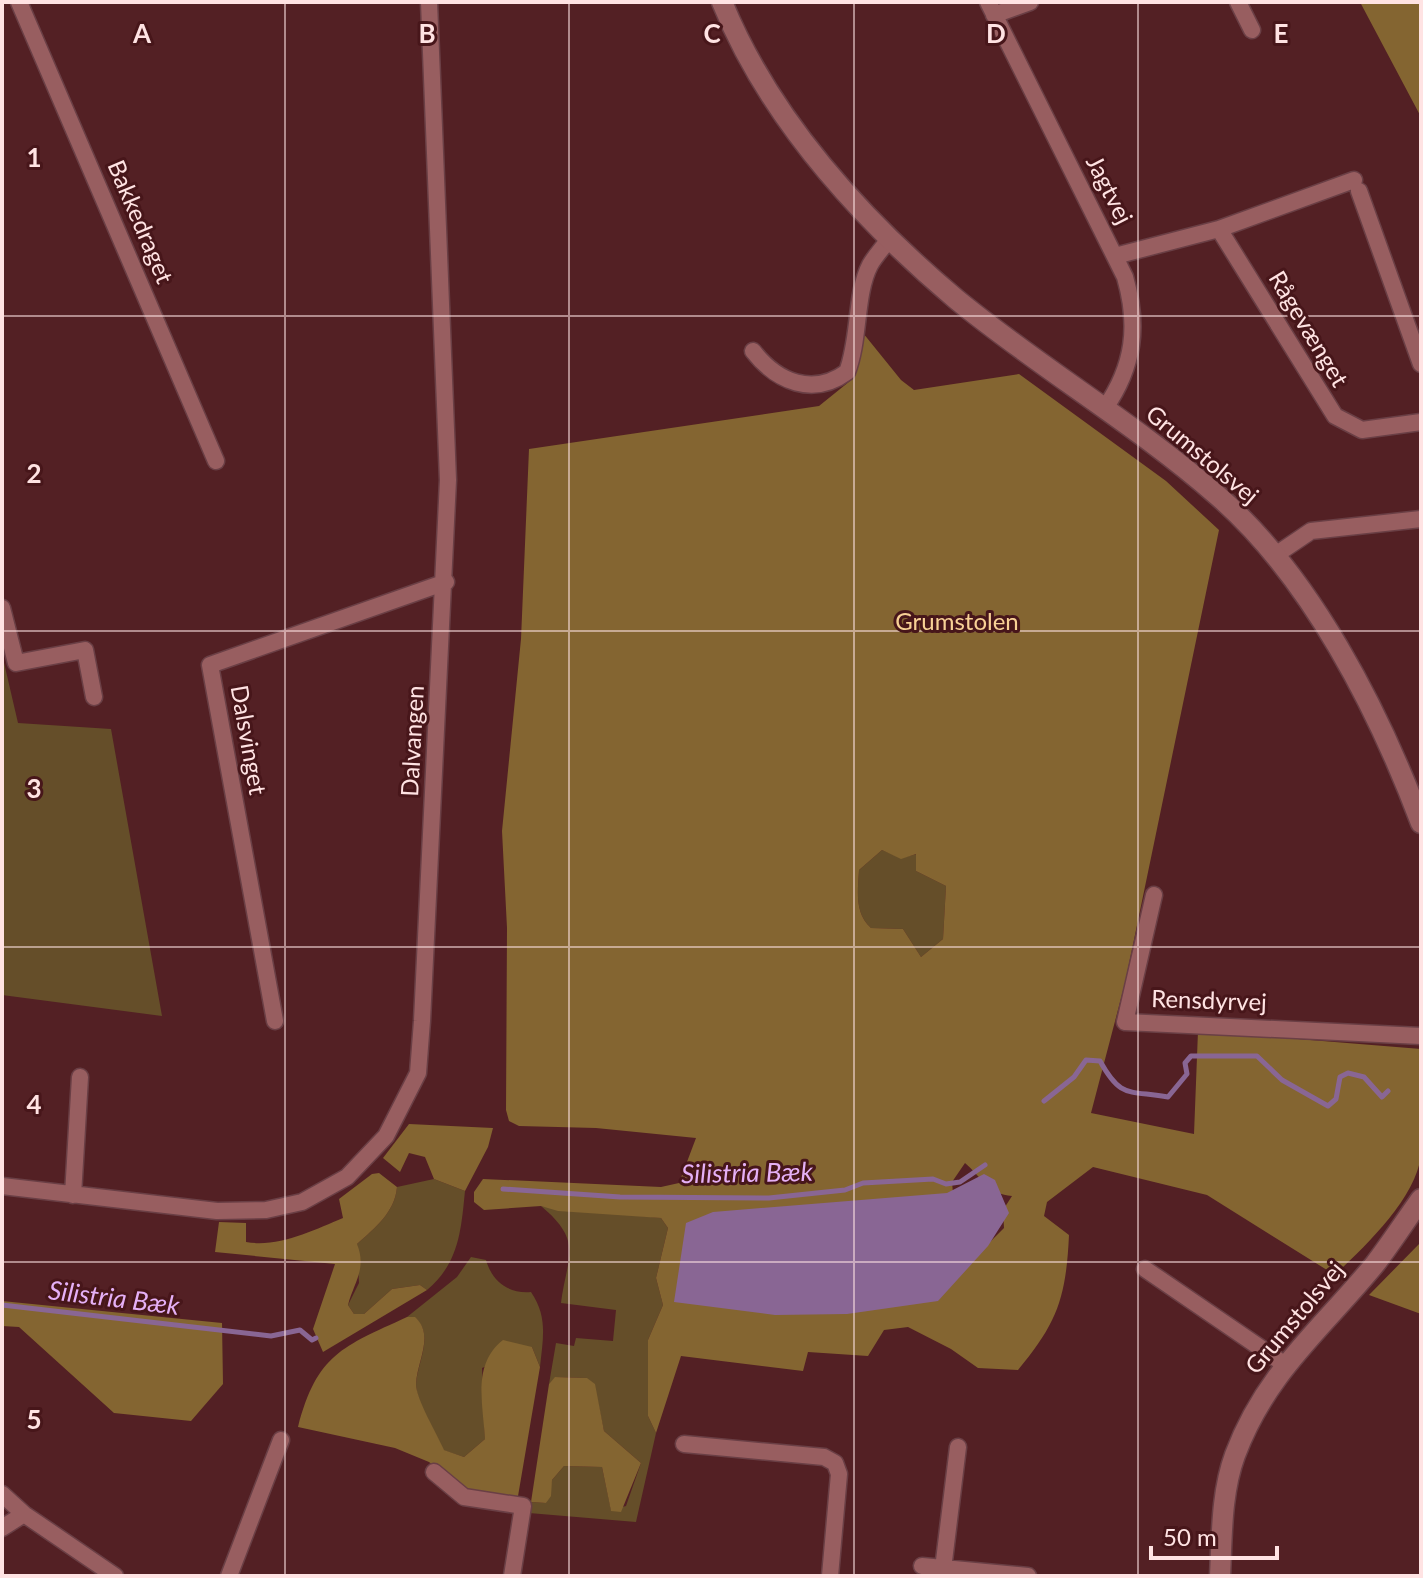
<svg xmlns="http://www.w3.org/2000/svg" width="1423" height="1578" font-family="Lato,sans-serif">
<rect width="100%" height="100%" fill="#532024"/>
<!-- green -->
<path fill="#654e29" d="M2,654L18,723L111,729L162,1016L2,995Z
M882,850L901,858L917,854L916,871L946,886L943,939L921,957L903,929L871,928C854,913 858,890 859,870Z
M434,1179L465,1191C461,1231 459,1263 427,1290L420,1285L392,1289L364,1314H354L348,1305L359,1283L357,1244C375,1228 395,1212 397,1187Z
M541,1206L661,1218L668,1228L656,1278L663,1305L648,1340V1416L656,1433L636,1522L529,1513L531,1502L546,1503L552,1480L564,1466L602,1467L611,1510L626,1506L641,1463L604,1431L594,1384L586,1378L556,1377L549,1384L556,1343L574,1346L576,1338L613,1341L616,1310L561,1303C567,1256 584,1242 541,1206Z
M471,1257L486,1260C492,1281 508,1294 531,1292C548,1317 543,1338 540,1367L532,1347L482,1368L485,1439L464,1457L443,1450C436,1432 416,1403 416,1384C417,1362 435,1335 415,1318L407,1317L457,1277Z"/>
<!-- forest -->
<path fill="#846531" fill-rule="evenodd" d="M1360,2H1421V117Z
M863,333L901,380L914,390L1019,374L1166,481L1219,530L1125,983L1091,1113L1194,1134L1198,1031L1421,1049C1421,1084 1423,1121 1421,1155C1416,1199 1365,1246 1335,1275L1207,1195L1093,1167L1047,1202L1044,1216L1069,1235C1066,1297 1058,1322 1018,1370L978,1368L951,1349L908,1327L884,1330L868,1356L808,1352L803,1371L681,1356L656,1433L648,1416V1340L663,1305L656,1278L668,1228L661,1218L558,1211L541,1206L484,1210L474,1202V1192L483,1179L661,1187L679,1183L696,1138L596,1128L519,1126L509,1121L506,1110L507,928L502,831L521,639L529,449L819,406L850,381ZM882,850L901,859L916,854V871L946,886L943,939L921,957L903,929L871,928C854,913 858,890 859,870ZM965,1163C980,1176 990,1195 1012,1196L1003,1210L1004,1228L985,1247L958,1249L952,1182Z
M409,1124L493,1128L488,1147L465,1191L434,1179L425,1157L409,1153L400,1172L383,1158Z
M379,1173L397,1187C395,1212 375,1228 357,1244C367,1269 354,1282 348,1305L354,1314H364L392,1289L420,1285L427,1290L323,1352L313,1329L335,1264L215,1252L219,1222L246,1223V1242C278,1248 314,1230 343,1218L339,1199L372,1174Z
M1421,1242V1314L1369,1295Z
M2,1301L222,1323L223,1384L191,1421L114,1413L19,1327L2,1326Z
M407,1317H415C435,1335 417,1361 416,1384C416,1399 437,1434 444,1450L464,1457L485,1439C483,1404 472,1364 503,1340L532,1347L540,1367L517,1502L466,1492L429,1462L395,1448L298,1427C317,1354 342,1347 407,1317Z
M555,1377L587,1378L595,1384L604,1431L641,1463L621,1512L611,1511L602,1467L564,1466L552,1480L551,1496L546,1503L531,1502L549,1384Z"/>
<!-- water -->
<path fill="#896694" d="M984,1174L995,1180L1009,1213L988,1246L938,1301L847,1314L775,1315L674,1302L686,1223L713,1212L947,1193Z"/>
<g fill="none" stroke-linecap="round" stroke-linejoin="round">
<!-- stream -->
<path stroke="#896694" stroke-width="5" d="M1044,1101L1074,1077L1086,1060L1100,1061C1121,1099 1128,1090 1168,1097L1187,1074L1185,1063L1191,1056H1257L1282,1080L1328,1106L1336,1099L1340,1077L1348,1073L1364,1077L1382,1097L1388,1091
M503,1189L620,1197L769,1198L845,1190L863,1183L933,1179L946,1184L960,1182L985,1165
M2,1305L271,1336L300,1330L312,1340L316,1338"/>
<defs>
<path id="minor" d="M19,2L216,461
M988,2L1125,277C1139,326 1134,366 1105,408
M1238,2L1252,30
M994,15L1030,2
M1359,191L1421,364
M1219,229L1354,180
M1115,256L1219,229L1335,416L1362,430L1421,422
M753,351C777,382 813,397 847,372C860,339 855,294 870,265C875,256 883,248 889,239
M1274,556L1311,531L1421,519
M2,608L16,663L85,650L94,697
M1154,895L1125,1022L1421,1036
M275,1021L210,665L446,582
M2,1186L217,1211L266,1210L302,1202L347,1177L386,1136L418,1073L422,1021L448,480L429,2
M73,1195L80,1077
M1145,1269L1284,1364
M684,1444L824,1457L835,1463L839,1474L830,1576
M434,1472L464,1497L523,1506L512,1576
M2,1494L24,1514L115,1576
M2,1528L24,1514
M922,1566L1028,1576
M943,1569L958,1447
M229,1576L281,1440"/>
<path id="tertiary" d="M722,2C770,120 860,218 956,299C1040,368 1136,424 1218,496C1311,577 1378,709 1421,823
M1220,1576C1222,1536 1221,1493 1235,1455C1266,1372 1321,1330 1375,1264C1391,1243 1406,1220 1421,1199"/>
</defs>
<!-- minor casing -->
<use href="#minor" stroke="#6a3f45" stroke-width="19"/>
<!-- tertiary casing -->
<use href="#tertiary" stroke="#6a3f45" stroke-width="23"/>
<!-- minor -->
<use href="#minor" stroke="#985e60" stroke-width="16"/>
<!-- tertiary -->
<use href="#tertiary" stroke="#985e60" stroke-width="20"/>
</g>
<!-- grid -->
<path fill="none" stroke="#ffe3e3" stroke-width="2" stroke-opacity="0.55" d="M285,2V1576M569,2V1576M854,2V1576M1138,2V1576M2,316H1421M2,631H1421M2,947H1421M2,1262H1421"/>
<g text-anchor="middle" stroke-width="6" stroke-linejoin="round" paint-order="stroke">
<!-- street labels -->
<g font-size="24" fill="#ffe3e3" stroke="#47161a">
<text transform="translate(1109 190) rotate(63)" y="8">Jagtvej</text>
<text transform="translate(140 222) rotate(67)" y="8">Bakkedraget</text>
<text transform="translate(1308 329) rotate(59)" y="8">Rågevænget</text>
<text transform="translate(1202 455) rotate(40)" y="8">Grumstolsvej</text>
<text transform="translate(248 740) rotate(80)" y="8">Dalsvinget</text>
<text transform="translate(413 741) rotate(-87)" y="8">Dalvangen</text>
<text transform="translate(1209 1001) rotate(2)" y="8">Rensdyrvej</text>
<text transform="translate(1295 1318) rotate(-50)" y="8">Grumstolsvej</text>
</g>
<!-- park labels -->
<g font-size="24" fill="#f8d195" stroke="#47161a">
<text x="957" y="630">Grumstolen</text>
</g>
<!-- water labels -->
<g font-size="26" font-style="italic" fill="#e5b0f6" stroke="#47161a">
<text transform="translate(747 1173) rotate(-1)" y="9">Silistria Bæk</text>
<text transform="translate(114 1298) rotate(7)" y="9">Silistria Bæk</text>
</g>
</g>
<g font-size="26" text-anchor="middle" font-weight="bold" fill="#ffe3e3" stroke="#47161a" stroke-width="6" stroke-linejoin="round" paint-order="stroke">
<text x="142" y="43">A</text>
<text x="427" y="43">B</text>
<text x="712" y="43">C</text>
<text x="996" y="43">D</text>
<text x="1281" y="43">E</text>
<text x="34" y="167">1</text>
<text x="34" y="483">2</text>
<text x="34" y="798">3</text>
<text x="34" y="1114">4</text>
<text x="34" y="1429">5</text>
</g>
<!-- border -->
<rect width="1423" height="1578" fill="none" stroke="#ffe3e3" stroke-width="8"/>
<!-- scale -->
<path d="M1151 1546v12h126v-12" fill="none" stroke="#ffe3e3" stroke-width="4"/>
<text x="1163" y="1546" font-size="24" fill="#ffe3e3" stroke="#47161a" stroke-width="6" paint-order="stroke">50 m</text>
</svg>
